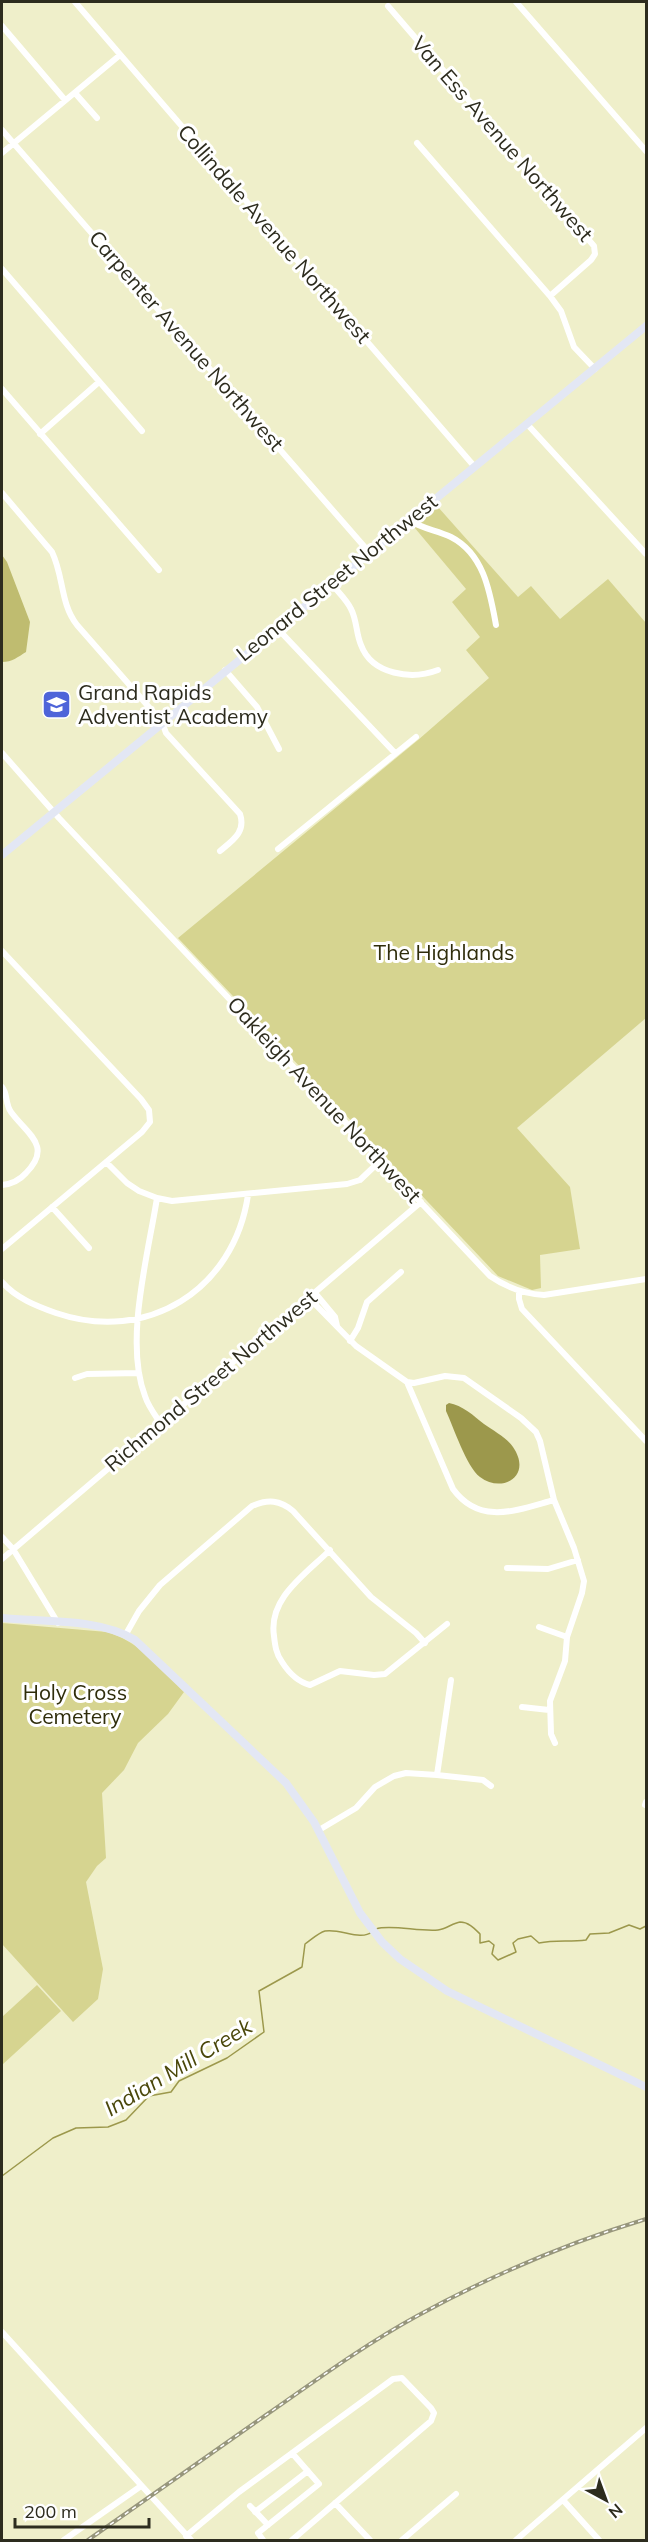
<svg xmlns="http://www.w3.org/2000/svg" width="648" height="2542" font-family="Mulish,sans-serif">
<rect width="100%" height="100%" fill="#efefca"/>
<!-- green -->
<path fill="#d6d490" d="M438,507L518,597L531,586L560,619L608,579L646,623V1018L517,1128L570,1187L580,1249L540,1255L541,1288L532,1290L498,1276L178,938L418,740L489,678L466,650L480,637L452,602L466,589L414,527Z
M2,1623L107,1632C139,1641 162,1669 184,1692L168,1714L138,1743L124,1770L102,1793L106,1858L97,1866L86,1882L103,1969L98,1999L73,2022L2,1944Z
M37,1985L61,2011L2,2065V2017Z"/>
<!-- forest -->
<path fill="#bfbc70" d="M2,555L7,562L30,622L26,652C18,657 12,662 2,662Z"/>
<!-- water -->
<path fill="#9c984c" d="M449,1403C462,1405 474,1416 484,1424C494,1431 507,1438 513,1447C533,1476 502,1494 480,1477C466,1466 454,1428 446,1411V1405Z"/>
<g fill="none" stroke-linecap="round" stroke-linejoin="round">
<!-- stream -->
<path stroke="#9c984c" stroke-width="1.5" d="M376,1929C390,1924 420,1932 438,1930C446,1929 453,1923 460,1922C469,1922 475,1929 480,1934V1943L489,1941L494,1945L492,1954L498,1960L516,1952L513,1943L518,1939L531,1936L539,1943C555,1940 570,1942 586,1940L590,1934L609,1933L629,1925L640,1929L646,1926
M2,2176L53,2138L76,2128L108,2127L126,2120L149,2096L171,2092L179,2081L227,2058L264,2032L259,1991L302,1967L305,1944C311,1940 318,1933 325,1931C340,1928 360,1941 372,1932"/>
<!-- minor -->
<path stroke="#fff" stroke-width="6" d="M75,2L474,466
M516,2L646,151
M388,6L594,246L595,254L591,260L550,296
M2,26L65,100
M75,93L97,118
M2,130L369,552
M417,143L550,296L561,311L574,347L595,369
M2,153L120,55
M2,269L142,431
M2,389L159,570
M527,424L646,554
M40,434L99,382
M2,493L52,552C64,577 60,603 77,625L162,722L166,733L240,814C246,832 233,840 220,851
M409,520C422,529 437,530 451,537C484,554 490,592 496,625
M331,583C337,591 347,600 351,609C357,620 356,634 361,645C372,675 412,680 438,670
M277,628L395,753
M225,670L257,707L279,749
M2,753L59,818L490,1276C506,1287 525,1294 544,1295L646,1279
M278,849L416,737
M2,951L141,1099L149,1110L150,1122L142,1132L2,1249
M2,1087C8,1094 5,1104 11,1112C27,1134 53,1146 26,1173C19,1181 12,1184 2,1185
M106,1162L127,1183L139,1191L157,1198L172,1201L347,1184L360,1180L381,1160
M157,1198C148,1255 124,1342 145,1396C148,1406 155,1415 161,1424
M52,1207L89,1248
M2,1282C16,1298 36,1306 56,1313C147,1344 234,1290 248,1195
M519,1291V1299L522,1309L646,1441
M315,1293L335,1317L337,1326
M309,1298L356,1346L407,1382L414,1383L445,1376L464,1378L521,1418L536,1432L540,1441L554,1500L574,1548L584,1581L582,1593L567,1637L565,1661L550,1701L551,1734L555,1743
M350,1341L358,1328L367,1302L401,1272
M75,1378L87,1374L139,1373
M407,1382L453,1489C480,1526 517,1510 554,1500
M2,1537L13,1549L58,1623
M330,1550C306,1574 268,1598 274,1636C275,1645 276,1654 282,1662C289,1673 298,1682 310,1685L340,1671L374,1675L385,1674L447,1624
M2,1559L421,1202
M507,1568L548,1569L578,1560
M539,1627L567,1637
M126,1634L139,1611L160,1585L252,1506C268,1499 280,1500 293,1511L371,1597L416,1633L425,1643
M522,1707L549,1710
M437,1775L451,1680
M645,1805L646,1802
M319,1830L356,1808L375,1787L394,1776L406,1773L437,1775L483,1780L491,1786
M2,2332L191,2540
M563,2500L599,2540
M335,2503L370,2540
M250,2506L268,2525
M255,2512L308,2471
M186,2536L239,2492L393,2379L402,2378L431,2408L434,2413L431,2421L292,2540
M64,2540L141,2486
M263,2540L258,2533L319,2484L292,2453
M402,2540L456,2494
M516,2540L646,2428"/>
<!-- major -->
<path stroke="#e3e7f4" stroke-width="8" d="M2,855L646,326
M2,1618C42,1622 100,1618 135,1640L286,1783L314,1822L360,1913L382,1942L400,1959L447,1991L646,2087"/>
<defs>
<path id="rail" d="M88,2540C147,2499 206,2457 266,2415C315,2381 364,2345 417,2316C490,2276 567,2243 646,2219"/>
</defs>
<!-- rail casing -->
<use href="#rail" stroke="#97967c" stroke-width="4"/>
<!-- rail -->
<use href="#rail" stroke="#fff" stroke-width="1.5" stroke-dasharray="4.5" stroke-linecap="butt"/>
</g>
<!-- icons -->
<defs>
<symbol id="school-square" viewBox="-11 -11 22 22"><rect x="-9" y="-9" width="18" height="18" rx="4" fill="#4e64d9" stroke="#fff"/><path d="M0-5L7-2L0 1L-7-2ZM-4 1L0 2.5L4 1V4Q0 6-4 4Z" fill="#fff"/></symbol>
</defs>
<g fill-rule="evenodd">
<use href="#school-square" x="40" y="688" width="33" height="33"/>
</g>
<g text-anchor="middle" stroke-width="6" stroke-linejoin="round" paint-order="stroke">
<!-- street labels -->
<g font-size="21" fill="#2d2c1e" stroke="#fff">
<text transform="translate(502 139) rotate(49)" y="7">Van Ess Avenue Northwest</text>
<text transform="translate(274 234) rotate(49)" y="7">Collindale Avenue Northwest</text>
<text transform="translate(186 341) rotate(49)" y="7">Carpenter Avenue Northwest</text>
<text transform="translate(337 578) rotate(-39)" y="7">Leonard Street Northwest</text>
<text transform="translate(324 1100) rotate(47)" y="7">Oakleigh Avenue Northwest</text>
<text transform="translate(211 1381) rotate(-40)" y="7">Richmond Street Northwest</text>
</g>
<!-- poi labels -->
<g font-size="21" fill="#2d2c1e" stroke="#fff" text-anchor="start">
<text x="78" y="700">Grand Rapids<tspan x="78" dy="24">Adventist Academy</tspan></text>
</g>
<!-- park labels -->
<g font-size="21" fill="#2f2d0b" stroke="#fff">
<text x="444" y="960">The Highlands</text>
<text x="75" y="1700">Holy Cross<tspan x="75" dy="24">Cemetery</tspan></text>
</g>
<!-- water labels -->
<g font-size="22" font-style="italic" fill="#4a470a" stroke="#fff">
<text transform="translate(178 2067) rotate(-31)" y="8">Indian Mill Creek</text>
</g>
</g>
<!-- border -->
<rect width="648" height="2542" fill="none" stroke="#2d2c1e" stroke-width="6"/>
<!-- north arrow -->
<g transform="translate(606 2500) rotate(139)" stroke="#ffffff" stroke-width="4.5" paint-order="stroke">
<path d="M0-4.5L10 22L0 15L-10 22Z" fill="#2d2c1e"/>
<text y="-9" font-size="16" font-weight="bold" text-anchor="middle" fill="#2d2c1e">N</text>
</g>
<!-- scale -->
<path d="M15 2518v9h134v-9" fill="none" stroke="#2d2c1e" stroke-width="3"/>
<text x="24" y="2518" font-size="18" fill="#2d2c1e" stroke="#ffffff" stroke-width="4.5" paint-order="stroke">200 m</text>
</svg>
